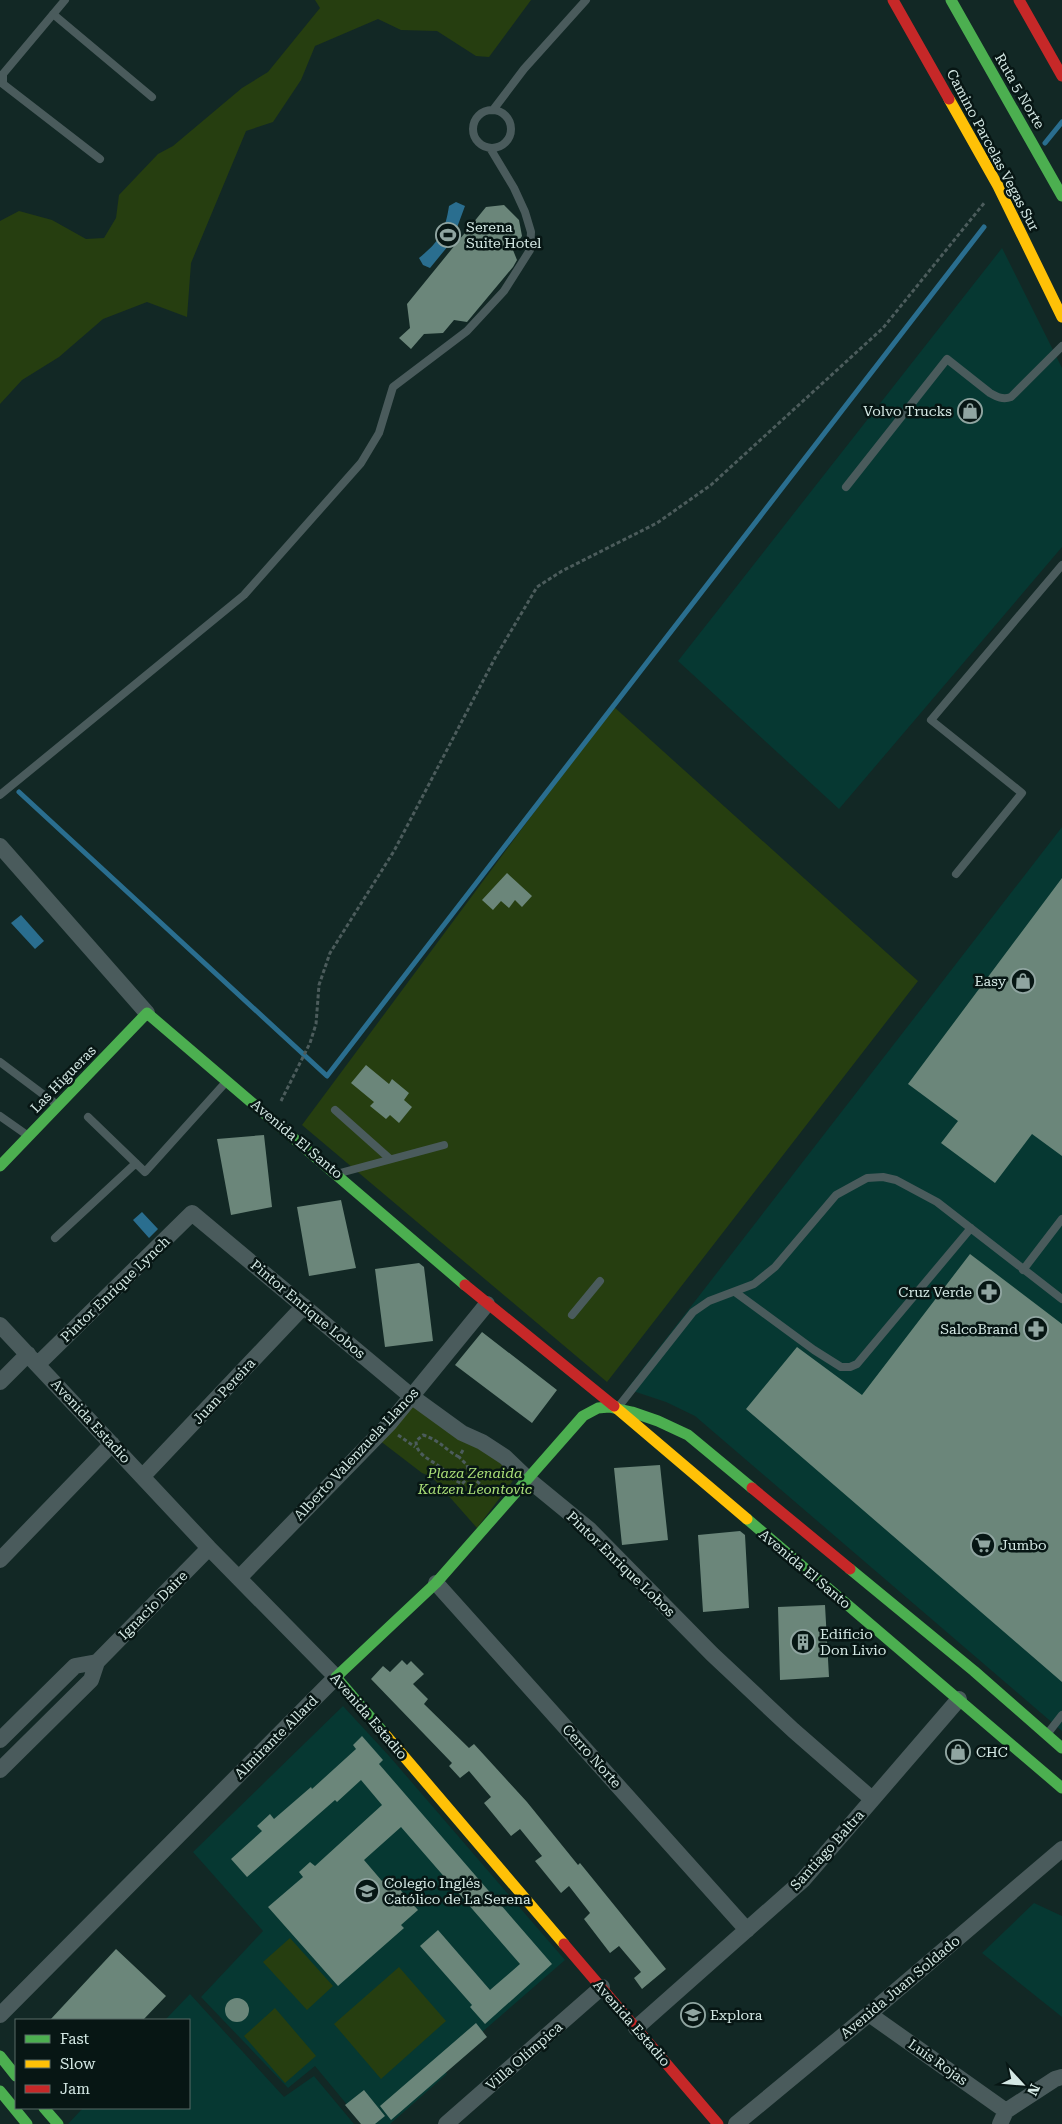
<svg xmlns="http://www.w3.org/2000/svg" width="1062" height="2124" font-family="'Roboto Serif',serif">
<rect width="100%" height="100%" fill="#122825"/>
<!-- built -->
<path fill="#063832" d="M1002,248L1062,368V547L839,809L678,661Z
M1062,827V1731L695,1416L666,1402L627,1389Z
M343,1706L390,1757L565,1960L442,2067L447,2074L390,2124H363L315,2066L288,2088L201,1997L263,1931L193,1852Z
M1034,1903L1062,1916V2017L982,1953Z
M190,1994L284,2097L314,2076L354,2124H68L83,2108H189V2020H165Z"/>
<!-- green -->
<path fill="#263e10" d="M315,0H531L489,57L476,56L437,31L401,30L378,19L315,46L301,80L273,122L246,131L191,263L187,317L147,302L103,319L59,357L22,380L0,404V221L19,211L52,220L86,239L104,238L116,218L119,195L158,154L173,146L242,88L268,72L320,8Z
M613,706L918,981L607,1382L302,1125Z
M417,1404L494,1457L515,1478L477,1528L432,1477L422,1473L379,1440L407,1405Z
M290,1938L333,1986L307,2010L263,1962Z
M399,1967L446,2021L381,2079L334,2024Z
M275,2008L316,2056L285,2083L244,2036Z"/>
<!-- water -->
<path fill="#2a6e8f" d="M456,202L465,206L455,233V241L448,246L430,268L423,265L419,258C439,242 445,232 449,206Z
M21,915L44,941L35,949L11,923Z
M142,1212L158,1229L149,1238L133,1220Z"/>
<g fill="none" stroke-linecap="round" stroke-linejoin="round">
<!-- stream -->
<path stroke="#2a6e8f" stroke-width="5" d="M1045,143L1062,122
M19,792L327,1076L984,227"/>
</g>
<!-- building -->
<path fill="#6b867a" d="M504,205L519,220L522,236L513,250L517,260L513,267L467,322L454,320L443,333L424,334L411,349L399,338L410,328L407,304L486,207Z
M507,873L532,896L522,907L515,900L509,908L501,901L493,910L482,900Z
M1062,878V1156L1032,1134L995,1183L941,1143L958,1121L908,1084Z
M366,1065L389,1084L392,1079L409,1093L404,1100L412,1107L399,1123L390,1115L386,1119L370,1106L374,1102L351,1083Z
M264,1135L272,1207L231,1215L217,1139Z
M341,1200L356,1268L309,1276L297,1207Z
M970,1254L1062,1324V1682L746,1409L797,1347L862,1395Z
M419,1263L424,1267L433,1341L385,1347L375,1269Z
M482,1332L557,1390L532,1423L455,1365Z
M660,1465L668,1540L622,1545L614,1468Z
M740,1531L745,1535L749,1608L703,1612L698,1535Z
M825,1605L829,1677L780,1680L778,1607Z
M402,1660L407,1665L411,1661L424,1674L413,1684L428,1699L424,1704L469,1748L474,1744L527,1802L578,1865L580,1863L666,1969L642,1989L634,1978L641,1972L619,1946L610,1953L584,1919L590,1913L569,1886L561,1893L535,1861L542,1856L520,1829L511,1836L484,1803L491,1797L469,1771L460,1778L449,1766L452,1763L371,1679L383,1666L390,1672Z
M362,1736L383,1760L379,1764L552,1964L485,2024L470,2007L472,2005L420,1946L438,1930L490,1990L520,1964L401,1827L364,1860L382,1881L388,1876L418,1910L401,1925L404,1928L338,1986L268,1907L303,1877L299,1872L310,1862L315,1866L382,1805L361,1780L337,1802L335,1800L247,1877L231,1859L262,1831L257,1826L270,1814L274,1819L311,1787L312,1789L356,1749L353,1745Z
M116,1949L166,1996L143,2020H50Z
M225 2010a12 12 0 1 1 24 0a12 12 0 1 1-24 0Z
M476,2023L487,2037L391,2120L380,2106Z
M364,2090L385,2116L375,2124H361L345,2105Z"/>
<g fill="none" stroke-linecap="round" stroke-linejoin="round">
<!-- path -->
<path stroke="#4c5c5c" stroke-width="3" stroke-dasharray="4 2.5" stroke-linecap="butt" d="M281,1101L310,1043L316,1024L319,985L330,953L394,851L495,658L537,587L562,571L657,523L711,485L883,328L985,202
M398,1435L415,1447
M463,1450L459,1457L467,1465L470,1475L491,1494
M459,1457C444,1449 441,1441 423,1435L416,1441C416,1455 430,1459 440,1467C448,1473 453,1480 462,1484L470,1475"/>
<!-- lane -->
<path stroke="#4a5b5c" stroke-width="8" d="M65,0L3,74V84L100,159
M53,14L152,97
M493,110L524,69L586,0
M473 129a19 19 0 1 1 38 0a19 19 0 1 1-38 0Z
M846,487L947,359L990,393C997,397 1003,400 1011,397L1062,346
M0,795L244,595L361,463L379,433L393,387L467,331L504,291L530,250L531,232L525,212L514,188L490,148
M956,874L1022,793L931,720L1062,565
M0,1062L56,1104
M335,1110L390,1159
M0,1116L27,1135
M88,1117L145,1172L226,1082
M340,1173L444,1145
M55,1238L136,1163
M1023,1270L1062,1219
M735,1292L814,1350L841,1367H850L857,1364L971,1228
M572,1315L600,1281
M619,1406L693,1312L709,1301L754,1284L775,1267L836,1195L867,1178L883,1177L896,1180L937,1202L1062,1299
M1048,1733L1062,1715"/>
<!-- street -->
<path stroke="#4a5b5c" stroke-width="16" d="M0,846L147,1013
M0,1325L209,1548L336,1677L0,2015
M38,1364L192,1213L411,1396L462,1433L482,1442L505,1457L529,1480L590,1530L712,1654L793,1730L872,1799
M0,1382L28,1354
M143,1476L304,1306
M0,1560L112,1444
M240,1577L389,1424L487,1304
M436,1583L747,1930
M0,1740L75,1666L97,1662L209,1548
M0,1770L91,1680L97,1662
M869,2014L1006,2111
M636,2028L803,1880L959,1699
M446,2124L602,1987
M736,2124L869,2014L1062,1849
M1000,2124L1006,2111L1055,2079L1062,2077"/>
<!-- fast -->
<path stroke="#4caf50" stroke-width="11" d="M951,0L1062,196
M0,1166L147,1013L465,1285
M747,1519L1062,1788
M850,1569L974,1671L1062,1748
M384,1733L336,1677L436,1583L583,1416L598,1408L609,1407L632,1412L658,1421L688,1435L752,1488
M0,2056L16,2076
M0,2091L27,2124
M44,2108L58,2124"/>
<!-- slow -->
<path stroke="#ffc107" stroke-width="11" d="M949,99L998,186L1062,317
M614,1406L747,1519
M384,1733L564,1944"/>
<!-- jam -->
<path stroke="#c62828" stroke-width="11" d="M893,0L949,99
M1019,0L1062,76
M465,1285L614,1406
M752,1488L850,1569
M564,1944L718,2124"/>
</g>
<!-- icons -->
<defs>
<symbol id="stadium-ring" viewBox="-11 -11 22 22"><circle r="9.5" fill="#071614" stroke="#90a5a1" stroke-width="1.5"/><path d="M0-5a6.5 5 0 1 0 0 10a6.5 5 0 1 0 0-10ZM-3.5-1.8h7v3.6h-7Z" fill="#90a5a1"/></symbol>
<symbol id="shop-ring" viewBox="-11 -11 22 22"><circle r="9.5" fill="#071614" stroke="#90a5a1" stroke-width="1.5"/><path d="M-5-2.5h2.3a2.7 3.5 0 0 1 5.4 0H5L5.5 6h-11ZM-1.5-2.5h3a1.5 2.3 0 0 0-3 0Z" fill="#90a5a1"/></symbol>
<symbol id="pharmacy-ring" viewBox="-11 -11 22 22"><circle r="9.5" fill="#071614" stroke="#90a5a1" stroke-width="1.5"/><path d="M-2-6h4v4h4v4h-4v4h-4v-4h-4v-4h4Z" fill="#90a5a1"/></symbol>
<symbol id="supermarket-ring" viewBox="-11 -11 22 22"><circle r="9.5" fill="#071614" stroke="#90a5a1" stroke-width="1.5"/><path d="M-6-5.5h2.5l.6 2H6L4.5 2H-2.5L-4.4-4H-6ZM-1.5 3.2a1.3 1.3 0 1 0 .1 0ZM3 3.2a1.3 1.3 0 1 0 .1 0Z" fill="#90a5a1"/></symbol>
<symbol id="building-ring" viewBox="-11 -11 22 22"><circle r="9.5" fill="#071614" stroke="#90a5a1" stroke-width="1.5"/><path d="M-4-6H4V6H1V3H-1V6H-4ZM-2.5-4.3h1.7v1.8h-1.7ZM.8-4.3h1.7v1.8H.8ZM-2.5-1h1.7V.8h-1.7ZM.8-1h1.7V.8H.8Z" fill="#90a5a1"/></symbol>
<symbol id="school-ring" viewBox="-11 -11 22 22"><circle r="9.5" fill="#071614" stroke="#90a5a1" stroke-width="1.5"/><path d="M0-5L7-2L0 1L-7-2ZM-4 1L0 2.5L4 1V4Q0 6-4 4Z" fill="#90a5a1"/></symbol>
</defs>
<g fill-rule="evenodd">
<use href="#stadium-ring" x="434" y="221" width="28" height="28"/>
<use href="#shop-ring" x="956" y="397" width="28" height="28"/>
<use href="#shop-ring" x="1009" y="967" width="28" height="28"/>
<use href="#pharmacy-ring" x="975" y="1278" width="28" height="28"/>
<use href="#pharmacy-ring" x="1022" y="1315" width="28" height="28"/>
<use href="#supermarket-ring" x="969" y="1531" width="28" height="28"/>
<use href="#building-ring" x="789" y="1628" width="28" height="28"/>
<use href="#shop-ring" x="944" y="1738" width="28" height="28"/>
<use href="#school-ring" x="353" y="1877" width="28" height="28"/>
<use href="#school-ring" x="679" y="2001" width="28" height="28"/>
</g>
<g text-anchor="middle" stroke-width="5" stroke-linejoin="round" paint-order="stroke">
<!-- street labels -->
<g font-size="14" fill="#d4e8e4" stroke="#071614">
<text transform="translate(1020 91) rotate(60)" y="5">Ruta 5 Norte</text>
<text transform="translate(993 150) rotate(62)" y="5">Camino Parcelas Vegas Sur</text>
<text transform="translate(63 1079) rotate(-46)" y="5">Las Higueras</text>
<text transform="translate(297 1139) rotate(40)" y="5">Avenida El Santo</text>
<text transform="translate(115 1289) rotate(-44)" y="5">Pintor Enrique Lynch</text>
<text transform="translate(308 1309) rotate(40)" y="5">Pintor Enrique Lobos</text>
<text transform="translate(224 1391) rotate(-47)" y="5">Juan Pereira</text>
<text transform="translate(91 1421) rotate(47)" y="5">Avenida Estadio</text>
<text transform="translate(356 1454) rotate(-47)" y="5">Alberto Valenzuela Llanos</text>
<text transform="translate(621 1564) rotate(44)" y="5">Pintor Enrique Lobos</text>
<text transform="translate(805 1569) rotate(40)" y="5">Avenida El Santo</text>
<text transform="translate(153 1605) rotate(-45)" y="5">Ignacio Daire</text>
<text transform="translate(369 1716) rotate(49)" y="5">Avenida Estadio</text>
<text transform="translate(276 1737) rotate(-45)" y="5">Almirante Allard</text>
<text transform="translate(592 1756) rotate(48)" y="5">Cerro Norte</text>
<text transform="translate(827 1850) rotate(-48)" y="5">Santiago Baltra</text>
<text transform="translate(900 1987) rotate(-40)" y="5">Avenida Juan Soldado</text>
<text transform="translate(632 2023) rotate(49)" y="5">Avenida Estadio</text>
<text transform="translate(524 2056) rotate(-41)" y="5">Villa Olímpica</text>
<text transform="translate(938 2062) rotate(35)" y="5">Luis Rojas</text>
</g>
<!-- poi labels -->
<g font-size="14" fill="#d4e8e4" stroke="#071614" text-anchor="start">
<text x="466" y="232">Serena<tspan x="466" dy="16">Suite Hotel</tspan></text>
<text x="952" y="416" text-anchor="end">Volvo Trucks</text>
<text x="1006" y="986" text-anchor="end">Easy</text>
<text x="972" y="1297" text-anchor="end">Cruz Verde</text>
<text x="1018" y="1334" text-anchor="end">SalcoBrand</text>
<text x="1000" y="1550">Jumbo</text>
<text x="820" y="1639">Edificio<tspan x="820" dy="16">Don Livio</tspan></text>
<text x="976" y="1757">CHC</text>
<text x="384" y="1888">Colegio Inglés<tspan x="384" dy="16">Católico de La Serena</tspan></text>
<text x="710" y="2020">Explora</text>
</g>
<!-- park labels -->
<g font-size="14" font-style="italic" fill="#abe078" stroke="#071614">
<text x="475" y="1478">Plaza Zenaida<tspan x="475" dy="16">Katzen Leontovic</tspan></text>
</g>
</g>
<!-- legend -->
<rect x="15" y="2019" width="175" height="90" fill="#071614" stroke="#596a67"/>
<rect x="25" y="2035" width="25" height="8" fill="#4caf50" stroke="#596a67"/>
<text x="60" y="2044" font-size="15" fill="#d4e8e4">Fast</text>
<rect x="25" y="2060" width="25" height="8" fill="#ffc107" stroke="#596a67"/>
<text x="60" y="2069" font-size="15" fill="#d4e8e4">Slow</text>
<rect x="25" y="2085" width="25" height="8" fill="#c62828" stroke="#596a67"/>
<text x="60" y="2094" font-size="15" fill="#d4e8e4">Jam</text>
<!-- north arrow -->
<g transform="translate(1022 2084) rotate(116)" stroke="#071614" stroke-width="4" paint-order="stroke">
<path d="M0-4L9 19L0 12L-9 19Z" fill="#d4e8e4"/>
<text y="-8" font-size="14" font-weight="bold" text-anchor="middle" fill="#d4e8e4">N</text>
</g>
</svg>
